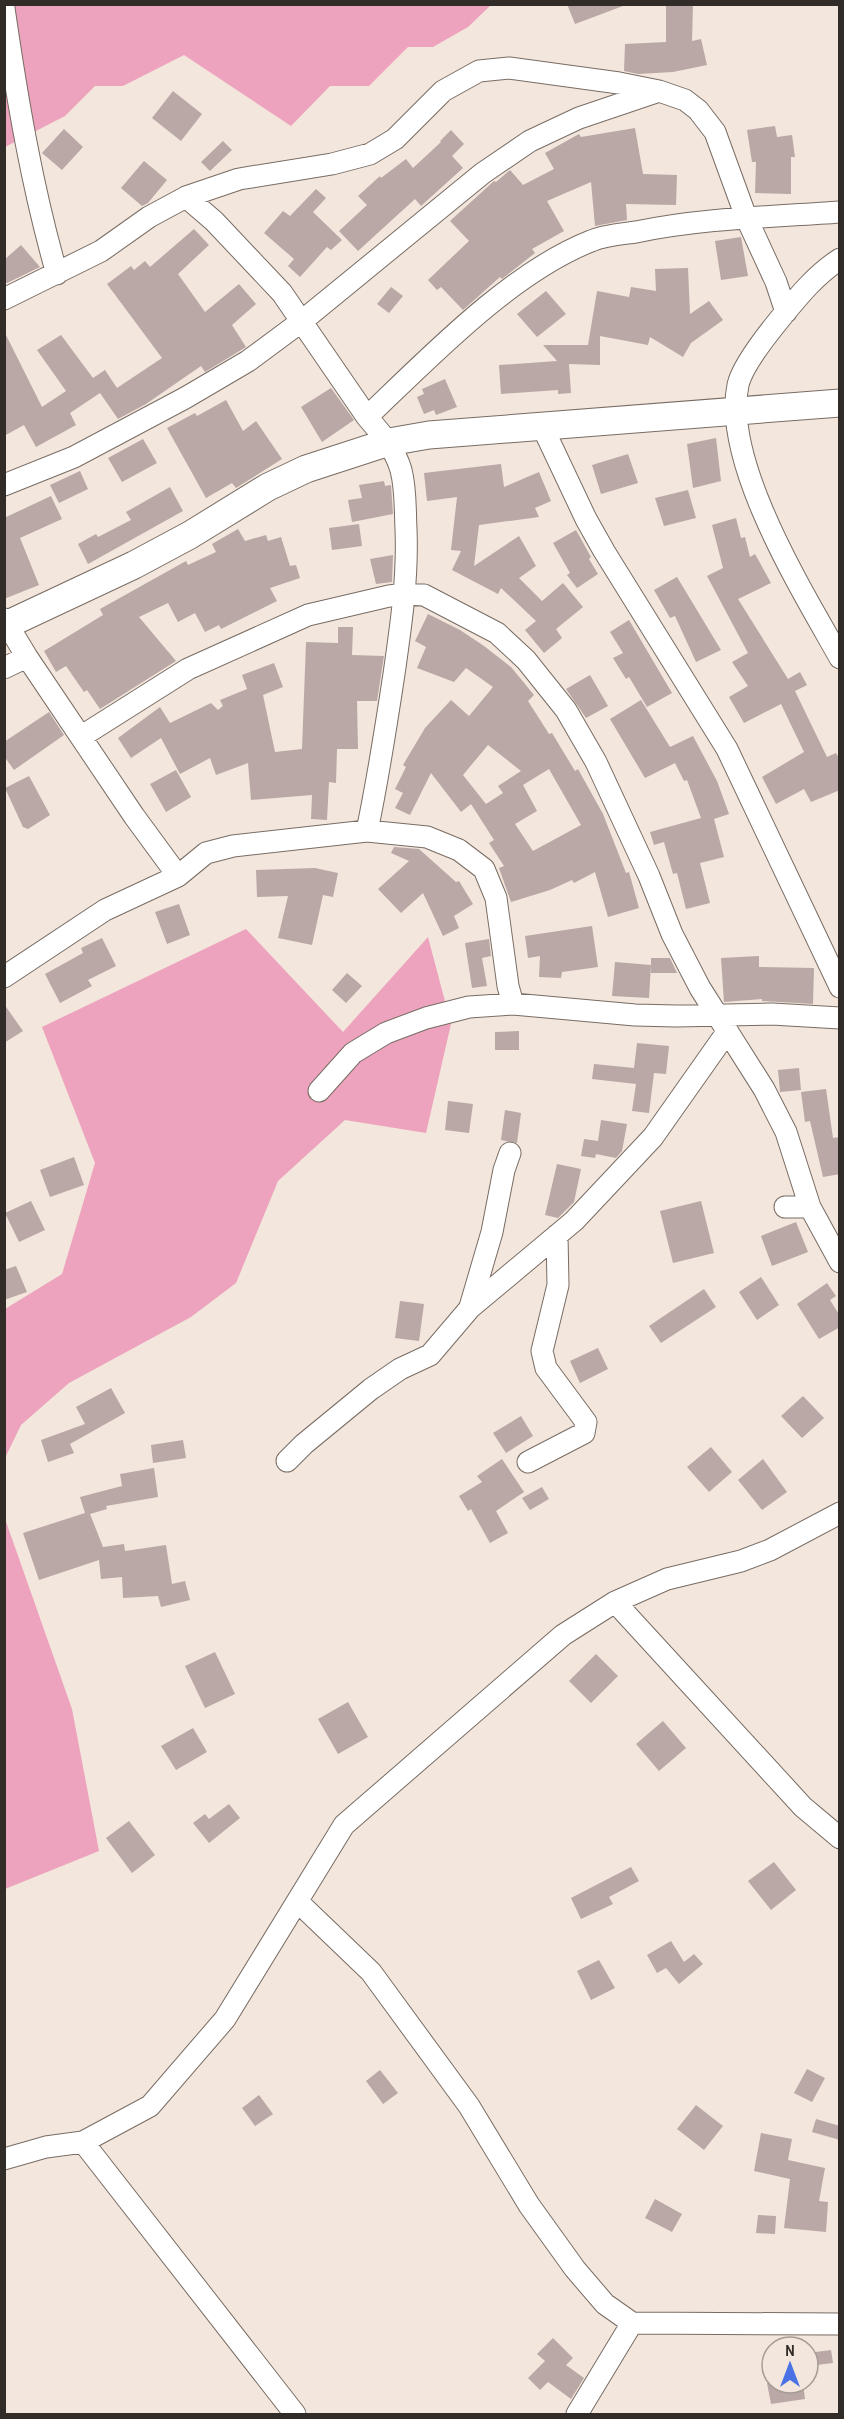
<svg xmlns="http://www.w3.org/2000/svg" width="844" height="2419" font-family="'Archivo Narrow',sans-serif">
<rect width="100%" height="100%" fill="#f3e6dc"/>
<!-- green -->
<path fill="#eda3bd" d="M5,5H491L468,27L433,47H408L369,86H330L291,126L184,55L123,86H95L65,116L5,147Z
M246,929L343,1032L428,937L451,1024L426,1133L345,1120L278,1181L236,1283L191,1317L69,1383L21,1425L5,1458V1309L62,1274L95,1163L42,1027Z
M4,1516L72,1709L99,1851L5,1889Z"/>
<!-- building -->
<path fill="#b9a8a6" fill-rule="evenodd" d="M567,4H623V6L575,24Z
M666,4H693L692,41L701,39L707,65L673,72L638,74L624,71L625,44L666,42Z
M173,91L202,114L181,141L152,118Z
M775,126L777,137L792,135L795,157H791V194L755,193L756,162H752L747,130Z
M635,128L643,174L677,175L676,205L626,204L627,220L595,226L591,182L547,201L564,231L532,249L535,253L502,279L500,277L463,310L441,287L437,290L428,280L469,241L450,221L494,181L496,182L510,170L523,185L554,169L545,153L579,134L581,137Z
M64,129L83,147L62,170L42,153Z
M451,130L464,144L452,156L463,168L421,206L415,199L358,251L339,231L367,205L358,196L380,176L381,178L406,159L413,168L441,142L440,141Z
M223,141L232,150L210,171L201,162Z
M144,161L167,180L148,203L142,206L121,188Z
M316,189L326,198L313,212L342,240L331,250L327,247L300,277L288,266L294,259L264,233L283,211L290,216Z
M194,229L209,245L178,274L205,312L239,284L256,304L232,325L246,347L205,372L201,366L146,404L118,419L100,393L70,413L76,425L36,447L24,425L4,436V331L42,407L66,391L37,350L61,335L93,378L105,370L117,388L162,358L107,284L131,266L134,270L145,261L150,267Z
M741,237L748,276L721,280L715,241Z
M21,245L40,267L7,283L4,281V260Z
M688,268L690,314L709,301L723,320L691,343L683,357L650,337L648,345L600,336V365L569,364L571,393L558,394V390L501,394L499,365L557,361L543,345H588L597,291L629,297L631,287L656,291L655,269Z
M391,287L403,296L389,313L377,304Z
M546,291L566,314L537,337L517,314Z
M445,379L457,407L436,415L434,410L424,414L417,397L424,394L422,389Z
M331,388L354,420L322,442L301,407Z
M226,400L243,431L256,421L282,459L236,488L232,483L206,498L167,428L195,413L197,416Z
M716,438L721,481L693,488L687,444Z
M143,439L157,463L122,482L108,458Z
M628,454L638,483L601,494L592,465Z
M501,464L504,487L539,472L551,501L535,508L539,517L479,525L474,566L519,536L536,566L519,578L542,601L563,583L583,607L556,629L562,638L544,653L525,630L536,621L501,588L498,594L452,570L461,551L451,550L457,497L427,501L424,473Z
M80,471L88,489L59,503L50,485Z
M384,481L385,486L391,485L393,514L352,522L348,500L362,498L359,485Z
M170,487L183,511L88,564L78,544L96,534L98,537L131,520L126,512Z
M688,490L696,518L664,526L655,498Z
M51,496L62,519L20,538L39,585L4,599V518Z
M736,518L741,538L745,537L750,557L755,554L771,583L738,599L788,679L800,672L807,685L795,691L827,757L836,753L840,760V790L811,802L804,789L776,804L762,777L804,752L781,704L744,723L729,697L748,686L732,662L748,653L707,576L723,568L712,525Z
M359,524L362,546L332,550L329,528Z
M238,529L245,541L266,535L268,541L281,537L290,566L296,565L300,578L270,588L277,601L221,629L219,625L205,632L195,613L178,622L168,603L139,617L176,661L100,709L87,690L84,692L66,666L56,672L44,651L103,615L100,609L186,561L188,565L216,552L212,544Z
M576,530L591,557L589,559L598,574L577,588L567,575L570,573L553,543Z
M393,555L392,582L376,584L370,559Z
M677,577L721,650L696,662L675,616L670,618L654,590Z
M428,614L460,630L484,646L511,667L534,695L528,701L549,734L552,733L575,771L578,769L603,814L626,873L629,872L639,908L608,917L595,872L574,883L572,880L550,890L511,902L499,868L504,866L489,843L494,840L471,804L461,812L431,773L410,815L395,808L403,793L395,789L406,767L403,765L425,728L451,700L469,716L493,687L466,668L454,682L417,668L426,647L415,641ZM488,745L521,771L498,786L503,793L486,804L463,775ZM549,769L581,825L533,851L515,824L537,811L523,785Z
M629,620L672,693L647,707L629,677L626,679L613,658L623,653L610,632Z
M338,627H353L352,655L384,656L377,701H357L358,749H337L336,783L329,782L327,820L311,819L312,795L251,800L248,763L216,775L210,758L180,774L161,738L131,758L118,738L160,707L170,723L211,703L218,710L223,706L220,700L247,689L242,675L274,663L283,687L263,695L275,752L302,749L306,642L338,643Z
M590,675L608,706L586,718L566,689Z
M641,700L670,747L693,736L717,781L729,814L714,819L724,857L700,863L710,903L686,909L677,873L673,874L664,842L654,845L650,832L701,818L687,780L684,781L675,763L645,778L610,719Z
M49,712L64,735L14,770L4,756V742Z
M176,770L191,797L166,812L150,784Z
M29,776L50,815L28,829L23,827L5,788Z
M394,847L419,849L456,882L459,881L473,904L454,916L459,928L443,936L423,893L401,913L378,889L409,861L391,853Z
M315,868L338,873L333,897L323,895L312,945L278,938L288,896L257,897L256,870Z
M179,904L190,935L167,944L155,912Z
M592,926L598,967L562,972L561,978L539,977L540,956L528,958L525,936Z
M102,938L116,966L88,980L92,986L60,1003L45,974L83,953L81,948Z
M489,939L491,956L482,958L487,986L472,988L465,943Z
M759,956V967L814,968L813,1004L762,1001V999L724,1002L721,958Z
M651,958H670L677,973H651Z
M615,962L651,965L649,998L612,996Z
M347,973L362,986L346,1003L332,990Z
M4,1004L23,1031L4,1043Z
M519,1031V1050H495V1032Z
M637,1043L669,1046L666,1074L654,1073L649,1113L632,1111L636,1084L592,1079L594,1064L634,1068Z
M799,1068L801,1090L780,1092L778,1070Z
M826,1089L833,1138L840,1137V1174L823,1177L810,1121L805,1122L801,1092Z
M448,1101L473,1104L469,1133L445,1130Z
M505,1110L521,1113L517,1143L501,1140Z
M601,1120L627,1124L622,1151L616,1158L596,1154L595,1158L581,1156L584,1139L598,1141Z
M74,1157L84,1185L50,1197L40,1170Z
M557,1164L581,1169L574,1202L558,1218L545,1215Z
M31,1201L45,1230L19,1242L5,1213Z
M701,1201L714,1253L673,1263L660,1211Z
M796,1222L808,1252L772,1266L761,1236Z
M16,1266L27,1292L4,1300V1270Z
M761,1277L779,1305L757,1320L739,1292Z
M827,1283L836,1296L830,1300L840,1316V1327L819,1339L797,1304Z
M704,1289L716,1307L661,1343L649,1326Z
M400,1301L424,1304L419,1341L395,1338Z
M598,1348L608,1369L580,1383L570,1361Z
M111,1388L125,1413L70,1444L74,1453L48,1462L41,1440L85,1424L76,1407Z
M803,1396L824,1418L802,1438L781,1416Z
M521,1416L533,1436L506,1453L493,1433Z
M183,1440L186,1458L153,1463L151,1445Z
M711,1447L732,1472L709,1492L687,1467Z
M502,1459L524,1492L496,1511L508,1533L490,1543L471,1509L468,1511L459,1496L482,1482L477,1476Z
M763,1459L787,1492L762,1510L738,1480Z
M154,1468L158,1497L106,1506L107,1509L90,1514L103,1547L124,1544L125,1551L166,1545L172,1584L185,1581L190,1600L161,1607L158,1596L123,1598L122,1577L101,1579L99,1560L39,1580L23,1533L85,1513L80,1497L122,1486L120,1474Z
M542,1487L549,1499L530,1510L522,1498Z
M215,1652L235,1694L205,1708L185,1666Z
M596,1654L618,1676L591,1703L569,1681Z
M348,1702L368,1737L338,1754L318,1719Z
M663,1721L686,1748L659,1771L636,1744Z
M193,1728L207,1752L176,1770L161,1746Z
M229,1804L240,1818L209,1843L193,1823L205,1814L209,1819Z
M129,1821L155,1855L132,1873L106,1838Z
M774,1862L796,1890L771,1910L748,1881Z
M631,1867L639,1881L609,1897L613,1904L581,1919L571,1898Z
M671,1941L684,1962L694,1954L703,1964L679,1984L666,1968L657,1973L647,1955Z
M599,1960L615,1988L591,2000L577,1971Z
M807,2069L825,2078L812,2102L794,2093Z
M380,2070L398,2093L383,2104L366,2081Z
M259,2095L273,2114L255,2126L242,2108Z
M696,2105L723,2126L704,2150L677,2129Z
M816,2119L840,2126V2140L812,2132Z
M761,2133L792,2139L788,2160L825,2168L819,2201L828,2202L826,2232L784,2228L790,2179L754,2171Z
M655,2199L682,2214L672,2232L645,2218Z
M758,2215L776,2216L775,2234L756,2233Z
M553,2338L573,2358L566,2365L584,2378L571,2399L548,2382L540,2390L528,2378L545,2361L537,2354Z
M831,2350L833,2363L808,2366V2353Z
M767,2383H803L805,2399L771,2404Z"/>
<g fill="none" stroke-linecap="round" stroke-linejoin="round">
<defs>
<path id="minor" d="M4,8C17,98 32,187 57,274
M186,197L214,221L282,293L367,417
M840,259C815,275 797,298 779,320C766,336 742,366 738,385C722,462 803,592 840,658
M4,299L101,251L149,217L186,197L239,179L332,164L370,154L395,139L443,91L479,71L509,68L619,83L659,91L685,100L698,110L715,132L746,217L776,282L786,312
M543,428L586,519L604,551L727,749L840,987
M4,485L74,457L185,398L248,361L302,321L483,173L530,141L579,118L656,92
M4,619L27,657L134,816L178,876
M4,668L27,657
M82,736L188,669L308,615L389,596L405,594L424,595L497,633L526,660L566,710L596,762L649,876L672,934L700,988L764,1089L786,1132L810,1207L840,1262
M367,831L427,837L459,850L484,869L496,898L508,986L513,1004
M4,977L105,910L178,876L206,853L233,846L367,831C378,779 386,727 394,674C401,625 408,578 406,529C405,509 406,489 401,470C395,449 381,433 367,417C430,357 510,273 591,241C605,235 622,234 636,232C703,218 771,217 840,212
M319,1091L353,1053L386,1033L426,1018L469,1007L513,1004L635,1015L676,1016L772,1014L840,1018
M785,1207H810
M470,1307L492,1232L504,1170L510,1153
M287,1461L304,1444L371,1389L400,1369L430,1355L470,1308L574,1221L653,1137L727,1032
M528,1462L584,1433L586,1422L546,1368L542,1351L558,1285L557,1235
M615,1602L803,1807L840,1838
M298,1902L371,1972L469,2106L529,2205L575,2269L605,2304L632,2323L840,2324
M83,2142L295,2414
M4,2159L46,2147L83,2142L150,2106L225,2019L344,1825L563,1635L615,1602L667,1579L741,1561L770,1550L840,1513
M577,2414L632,2323"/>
<path id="major" d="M4,626L134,565L190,535L268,487L306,469L389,442L429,435L840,403"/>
</defs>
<!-- minor casing -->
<use href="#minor" stroke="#786c64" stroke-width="23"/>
<!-- major casing -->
<use href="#major" stroke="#786c64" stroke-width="29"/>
<!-- minor -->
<use href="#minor" stroke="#fff" stroke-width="21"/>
<!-- major -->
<use href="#major" stroke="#fff" stroke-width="27"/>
</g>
<!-- border -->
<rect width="844" height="2419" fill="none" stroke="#312c28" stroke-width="12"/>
<!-- north arrow -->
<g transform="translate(790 2365)"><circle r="28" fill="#f3e6dc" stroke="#a59c94" stroke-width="1.5"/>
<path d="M0-4.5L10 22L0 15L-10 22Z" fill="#4a72e5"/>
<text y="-9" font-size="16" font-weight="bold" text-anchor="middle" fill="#312c28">N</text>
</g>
</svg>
